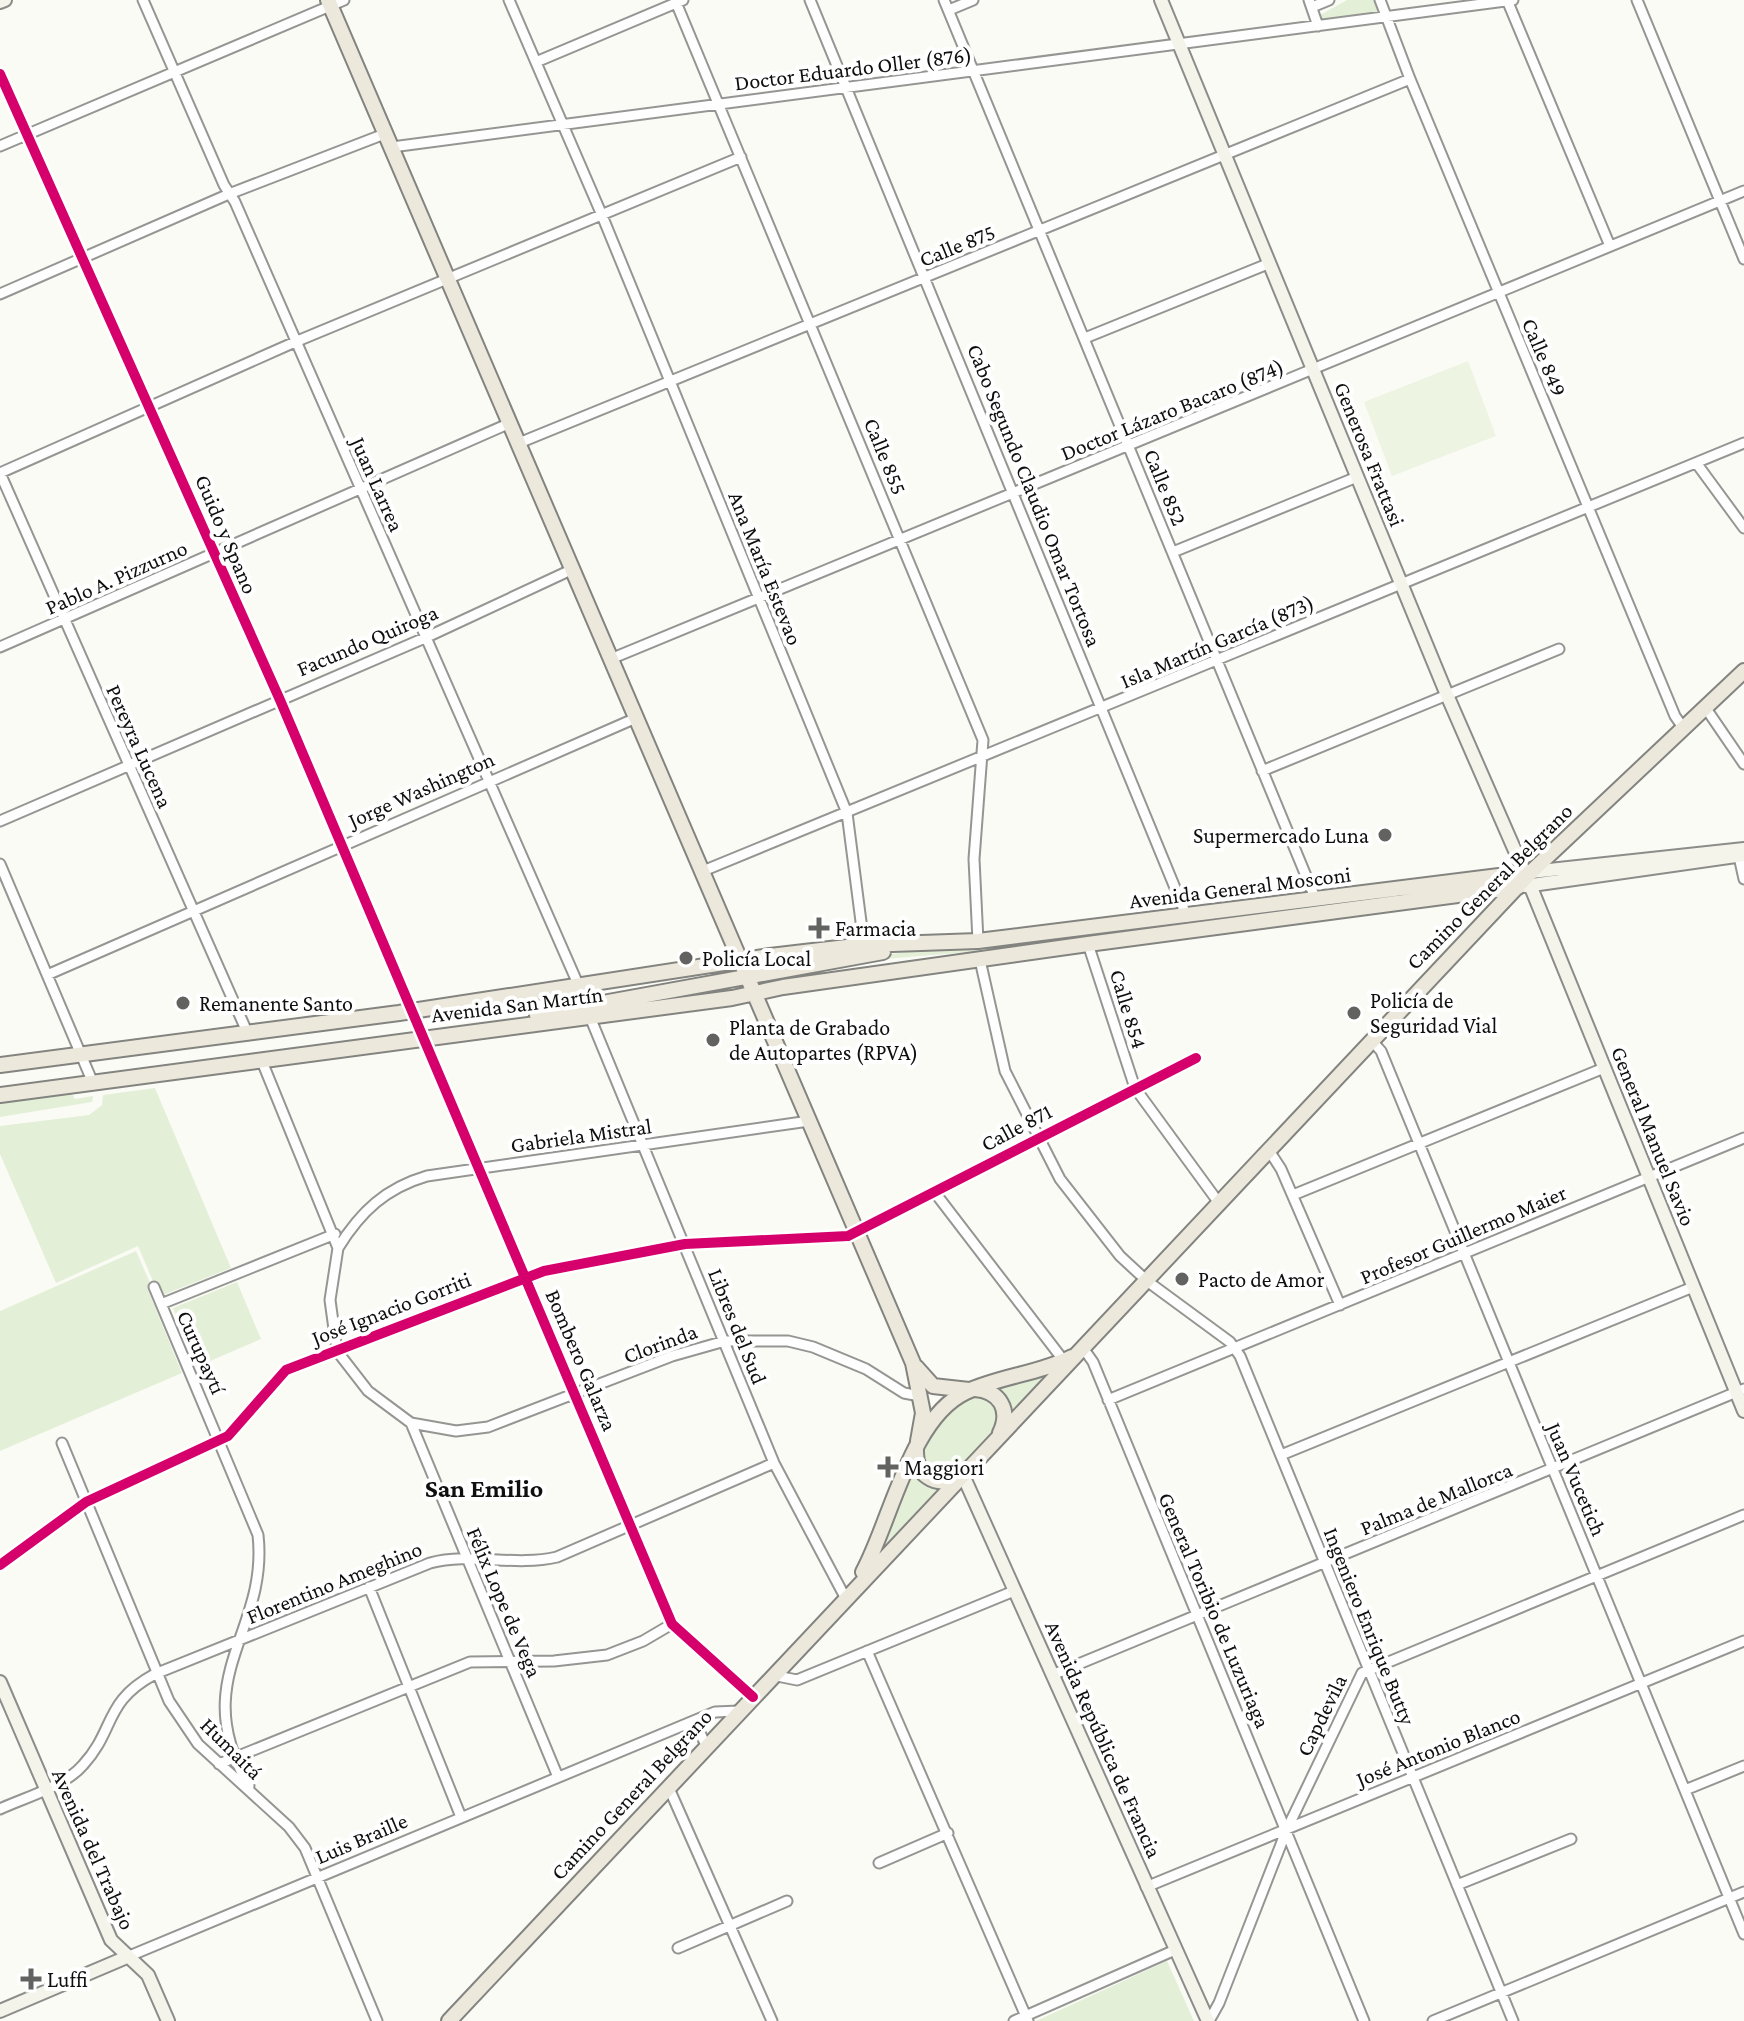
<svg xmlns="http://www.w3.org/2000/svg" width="1744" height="2021" font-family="'Crimson Pro',serif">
<rect width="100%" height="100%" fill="#fbfbf6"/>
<!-- green -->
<path fill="#e3f0d7" d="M1347,0H1375L1379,10L1374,15L1322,21L1320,15Z
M1513,882L981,951L885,959L882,955Z
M155,1088L231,1268L163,1295L159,1285L155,1286L138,1246L56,1283L0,1154V1126L89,1115L102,1105L103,1095Z
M71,1091L75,1099L93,1096L92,1102L0,1117V1100Z
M136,1251L151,1285L147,1288L182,1373L0,1451V1311Z
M237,1282L261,1339L196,1367L173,1308Z
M1046,1374H1050L1011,1418L994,1391Z
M987,1395L999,1411L998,1425L953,1475L934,1476L920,1461C928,1429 952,1398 987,1395Z
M913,1465L942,1487L887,1544L883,1540Z
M1167,1961L1194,2021H1036Z"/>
<!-- pitch -->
<path fill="#edf4e1" d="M1468,361L1496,436L1392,476L1364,402Z"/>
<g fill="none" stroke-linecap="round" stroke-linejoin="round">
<defs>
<path id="street" d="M143,0L224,185L235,202L578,984
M509,0L601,213L847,813L864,945
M675,0L983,740L974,859L978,941
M810,0L1187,917
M944,0L1316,900
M1309,0L1318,26
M1380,0L1410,79L1675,716L1682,726
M1507,0L1610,246
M1637,0L1744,259
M1312,7L1329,0
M949,10L973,0
M536,62L683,0
M0,74L280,700L672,1624L753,1697
M0,146L344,0
M392,147L1513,0
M0,294L229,194L387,133
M1085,338L1270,263
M519,443L1410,79
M1697,464L1744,528
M0,473L295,342L741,157
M0,473L248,1034
M1173,552L1357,477
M0,647L510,423
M613,658L1744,191
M1705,707L1744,764
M1262,771L1559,649
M0,821L427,637L573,569
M1738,852L1744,879
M0,864L93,1083
M703,871L1744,443
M1088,944L1135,1088L1219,1203
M980,960L1005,1071L1060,1179L1120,1256L1147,1281L1230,1342L1240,1356L1513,2021
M47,975L636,718
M590,1017L774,1463L846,1599
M1371,1040L1381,1051L1744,1934
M261,1059L338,1248L330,1300L337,1351L368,1391L411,1423L558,1777
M1268,1149L1281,1169L1340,1305
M936,1194L1064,1361
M1293,1195L1604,1068
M338,1248C361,1211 386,1188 427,1176L809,1121
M154,1287L258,1535C269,1633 186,1677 249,1786
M161,1304L335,1234
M1083,1348L1093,1362L1364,2021
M1108,1400L1744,1138
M411,1423L456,1431L488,1427L672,1356L725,1341H788L813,1347L866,1369L904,1393L920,1396
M62,1443L169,1701L198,1744L289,1827L305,1848L377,2021
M1281,1455L1693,1287
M0,1565L86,1502L228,1436L286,1370L544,1271L685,1244L848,1236L1196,1058
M369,1587L461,1817
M867,1651L1028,2021
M772,1675L797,1680L1014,1591
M1052,1675L1744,1389
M694,1721L706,1745
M219,1764L470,1662L554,1661L607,1655L643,1641L672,1624
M668,1786L772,2021
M1685,1790L1744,1766
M0,1809C26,1797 64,1787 83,1765C116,1729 103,1702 155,1674L430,1563C471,1552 514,1567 557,1557L774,1463
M879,1863L948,1833
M1457,1885L1571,1839
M1146,1887L1744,1641
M678,1948L787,1901
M127,1957L715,1712L739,1711
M1014,2021L1175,1950
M1209,2021L1219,2003L1287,1829L1362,1673L1744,1515
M1433,2021L1744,1892"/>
<path id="secondary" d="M1161,0L1447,695L1530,885L1744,1411
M0,2L5,0
M1531,872L1744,849
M1525,886L1744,855
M962,1473L1208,2021
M0,1682L111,1940L148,1975L168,2021
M0,2011L127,1957"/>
<path id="primary" d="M328,0L913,1363L923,1413L918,1441
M537,1015L883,952
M0,1065L399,1013L770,956L864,945L978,941L1531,872
M0,1095L732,998L783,987L1088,944L1518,887
M916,1367L933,1386L969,1390
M975,1389C1000,1391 1011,1410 1000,1433
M916,1450C915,1474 934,1488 957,1478
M863,1572C891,1521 910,1418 966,1392C1000,1376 1038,1374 1072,1357
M449,2021L1531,872L1744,671"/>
</defs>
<!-- street casing -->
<use href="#street" stroke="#959593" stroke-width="13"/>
<!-- secondary casing -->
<use href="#secondary" stroke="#8c8c8a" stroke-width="16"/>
<!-- primary casing -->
<use href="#primary" stroke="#838380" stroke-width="18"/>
<!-- street -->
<use href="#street" stroke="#fefefe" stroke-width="9"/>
<!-- secondary -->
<use href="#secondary" stroke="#f5f4eb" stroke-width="12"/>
<!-- primary -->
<use href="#primary" stroke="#ece9dc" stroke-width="14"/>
<defs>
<path id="cycleway" d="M0,74L280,700L672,1624L753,1697
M0,1565L86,1502L228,1436L286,1370L544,1271L685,1244L848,1236L1196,1058"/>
</defs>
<!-- cycleway casing -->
<use href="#cycleway" stroke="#fff" stroke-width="15"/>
<!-- cycleway -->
<use href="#cycleway" stroke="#d6006c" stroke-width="10"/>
</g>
<!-- markers -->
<g fill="#626260" stroke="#fff" stroke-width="3">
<circle cx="1385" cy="835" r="8"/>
<path d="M815 916h8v8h8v8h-8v8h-8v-8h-8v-8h8z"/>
<circle cx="686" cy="958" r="8"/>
<circle cx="183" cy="1003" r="8"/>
<circle cx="1354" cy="1013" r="8"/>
<circle cx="713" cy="1040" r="8"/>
<circle cx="1182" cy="1279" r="8"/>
<path d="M884 1455h8v8h8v8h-8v8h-8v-8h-8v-8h8z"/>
<path d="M27 1967h8v8h8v8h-8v8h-8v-8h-8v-8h8z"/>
</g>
<g text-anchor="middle" stroke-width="8" stroke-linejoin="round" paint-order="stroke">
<!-- street labels -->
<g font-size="22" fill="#0f0f0f" stroke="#fff">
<text transform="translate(853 68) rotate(-7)" y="8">Doctor Eduardo Oller (876)</text>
<text transform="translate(957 245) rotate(-22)" y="8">Calle 875</text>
<text transform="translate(1545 357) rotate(67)" y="8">Calle 849</text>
<text transform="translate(1172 409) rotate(-22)" y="8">Doctor Lázaro Bacaro (874)</text>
<text transform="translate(1370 454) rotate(68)" y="8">Generosa Frattasi</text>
<text transform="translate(886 456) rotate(68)" y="8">Calle 855</text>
<text transform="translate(378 484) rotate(66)" y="8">Juan Larrea</text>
<text transform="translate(1166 487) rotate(68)" y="8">Calle 852</text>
<text transform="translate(1035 495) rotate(68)" y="8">Cabo Segundo Claudio Omar Tortosa</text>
<text transform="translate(227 534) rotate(67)" y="8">Guido y Spano</text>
<text transform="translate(766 568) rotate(68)" y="8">Ana María Estevao</text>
<text transform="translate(116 577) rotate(-24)" y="8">Pablo A. Pizzurno</text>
<text transform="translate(367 640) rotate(-23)" y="8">Facundo Quiroga</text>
<text transform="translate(1217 641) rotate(-23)" y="8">Isla Martín García (873)</text>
<text transform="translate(140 746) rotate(66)" y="8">Pereyra Lucena</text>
<text transform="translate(421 789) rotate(-24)" y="8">Jorge Washington</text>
<text transform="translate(1489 886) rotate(-45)" y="8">Camino General Belgrano</text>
<text transform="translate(1240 887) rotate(-7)" y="8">Avenida General Mosconi</text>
<text transform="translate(517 1004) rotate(-7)" y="8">Avenida San Martín</text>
<text transform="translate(1129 1009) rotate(73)" y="8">Calle 854</text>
<text transform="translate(1016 1127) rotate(-28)" y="8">Calle 871</text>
<text transform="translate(581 1135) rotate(-8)" y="8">Gabriela Mistral</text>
<text transform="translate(1654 1136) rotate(68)" y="8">General Manuel Savio</text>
<text transform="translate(1463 1234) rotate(-23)" y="8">Profesor Guillermo Maier</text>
<text transform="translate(391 1308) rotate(-21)" y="8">José Ignacio Gorriti</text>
<text transform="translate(738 1326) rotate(68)" y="8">Libres del Sud</text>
<text transform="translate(660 1343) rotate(-20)" y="8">Clorinda</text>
<text transform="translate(202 1352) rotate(66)" y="8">Curupaytí</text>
<text transform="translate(582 1360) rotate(67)" y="8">Bombero Galarza</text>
<text transform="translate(1577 1479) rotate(67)" y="8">Juan Vucetich</text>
<text transform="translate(1436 1498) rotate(-22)" y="8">Palma de Mallorca</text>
<text transform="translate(334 1582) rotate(-22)" y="8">Florentino Ameghino</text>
<text transform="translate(505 1602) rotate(67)" y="8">Félix Lope de Vega</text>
<text transform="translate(1215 1610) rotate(67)" y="8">General Toribio de Luzuriaga</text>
<text transform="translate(1370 1626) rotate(68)" y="8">Ingeniero Enrique Butty</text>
<text transform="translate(1321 1715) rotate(-64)" y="8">Capdevila</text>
<text transform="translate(1104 1739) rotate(66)" y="8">Avenida República de Francia</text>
<text transform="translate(1438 1747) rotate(-22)" y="8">José Antonio Blanco</text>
<text transform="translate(232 1748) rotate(45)" y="8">Humaitá</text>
<text transform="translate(631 1794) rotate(-47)" y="8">Camino General Belgrano</text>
<text transform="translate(361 1838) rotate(-23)" y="8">Luis Braille</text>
<text transform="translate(94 1849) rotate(66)" y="8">Avenida del Trabajo</text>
</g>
<!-- poi labels -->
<g font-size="22" fill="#0f0f0f" stroke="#fff" text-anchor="start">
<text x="1369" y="843" text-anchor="end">Supermercado Luna</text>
<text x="835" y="936">Farmacia</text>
<text x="702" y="966">Policía Local</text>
<text x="1370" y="1008">Policía de<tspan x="1370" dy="25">Seguridad Vial</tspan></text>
<text x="199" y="1011">Remanente Santo</text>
<text x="729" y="1035">Planta de Grabado<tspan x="729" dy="25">de Autopartes (RPVA)</tspan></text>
<text x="1198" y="1287">Pacto de Amor</text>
<text x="904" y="1475">Maggiori</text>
<text x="47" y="1987">Luffi</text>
</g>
<!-- quarter labels -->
<g font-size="26" font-weight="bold" fill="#0f0f0f" stroke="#fff">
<text x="484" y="1497">San Emilio</text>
</g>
</g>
</svg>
